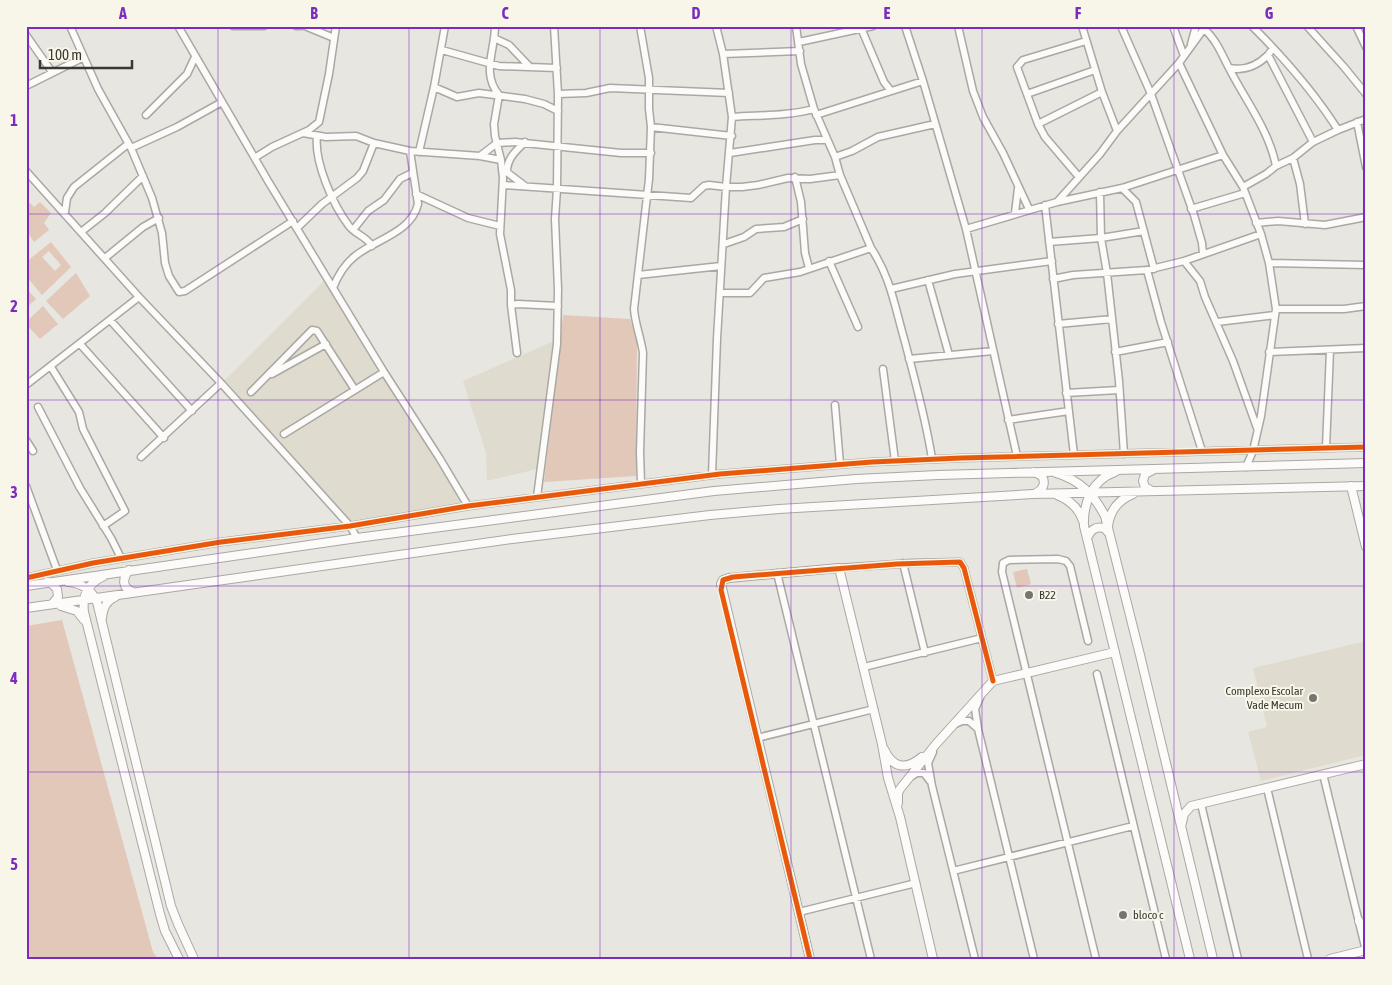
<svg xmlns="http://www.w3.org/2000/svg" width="1392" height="985" font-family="'Asap Condensed',sans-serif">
<rect width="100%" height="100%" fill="#e8e6e0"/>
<!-- built -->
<path fill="#dfdccf" d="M325,280L468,511L355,529L225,380Z
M554,341L537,469L487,481L486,453L463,381Z
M1366,641V755L1261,781L1248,732L1267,727L1253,668Z"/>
<!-- green -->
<path fill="#e1c8b9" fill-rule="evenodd" d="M40,202L51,213L44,223L49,230L34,242L26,230V203H30L34,207Z
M51,242L71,267L42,295L26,276V262ZM49,251L61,265L55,271L42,257Z
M76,273L90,296L63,319L46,301Z
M26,288L36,299L26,308Z
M43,306L58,324L40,339L26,324V322Z
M563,315L630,319L637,340L636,476L544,482Z
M1027,569L1031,584L1017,588L1013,572Z
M62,620L153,952L158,959H26V626Z"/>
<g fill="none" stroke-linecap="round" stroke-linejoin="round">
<defs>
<path id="minor" d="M70,26L98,89L131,148L152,198L162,233L165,263L169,276L179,292L185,291L293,221
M178,26L268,181L384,372L440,459L468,506
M233,26H264
M296,26H301
M305,26L334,38
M495,26C495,51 481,73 499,95
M640,26L649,78V109L651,127L649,179L634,309C635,324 641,338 643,353L640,452L641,484
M796,26L801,64L814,109L835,157L840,175L871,248C891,278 895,308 905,342C915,381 926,419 932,459
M905,26L923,81L966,229L1017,456
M958,26L973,91L983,117L1003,153L1029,209
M1121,26L1151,94L1194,215L1202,243L1203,254
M1173,26L1184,56
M1252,26C1284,58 1314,92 1338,130
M1307,26L1344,67L1366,94
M1356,26L1366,47
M861,28L884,82L891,91
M1204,29C1216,39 1222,55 1229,68C1245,100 1269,130 1276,166
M26,35L52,72
M494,38L509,45L529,66
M799,42L873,26
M1191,44L1196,26
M1273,48L1268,55L1313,142
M442,50L499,66L557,68
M723,54L800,51
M1179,63L1223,155L1243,187L1261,234L1269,263L1276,309L1261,416L1253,451L1246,467
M1229,68C1244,71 1257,66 1268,55
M26,86L84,57
M434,87L457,97L479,93L525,99L544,104L558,111
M558,94L586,93L610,88L729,93
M1027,94L1095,70
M499,95L494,124L495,136L501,160L503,178L500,234L511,290V305L518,304L558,306
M146,115L187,74L195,57
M816,115L923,81
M732,117C760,115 787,116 814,109
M1357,122L1366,167
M1038,124L1102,92
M651,127L732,136
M1117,131L1179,63L1205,27
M303,133L326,137L356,136L374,143L410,151L480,156L501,160
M317,136C314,162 333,205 349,226C356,235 366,236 372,246
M131,148L177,127L222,102
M419,152L434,87L445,26
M730,153L815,140H827
M480,156L497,143L515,142L621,153H651
M256,157L272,147L309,130L319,122L329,74L336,26
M835,157L852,151L878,137L935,124
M1293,158L1300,184L1305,224
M504,170L525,186
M26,171L139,297L221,383L350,526L357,538
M507,172C507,158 516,151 525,142
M795,177L801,202L805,253L809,268
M1079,177L1045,137L1038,124L1017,67L1023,60L1086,41
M503,185L691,198L704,186L709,185L726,187H742L758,185L788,178L810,179L840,175
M1243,187L1266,174L1276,166L1293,158L1313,142L1338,130L1366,119
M1122,188L1136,202L1154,269
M1100,192L1101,238L1107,273L1119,381L1124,454
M416,194L468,218L500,226
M1057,202L1100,154L1117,131L1102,92L1082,26
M1045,205L1074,455
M1191,209L1245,193
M65,212L67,198L74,187L128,144
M1015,213L1018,188
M1256,223L1278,221L1325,225L1366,217
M297,228L322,204L357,178L363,171L374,143
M966,229L1057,202L1122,188L1223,155
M353,230L368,211L384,200L400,179L412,173
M81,232L105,213L143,176
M1049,242L1101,238L1144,231
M724,244L744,237L756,229L784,227L803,219
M105,258L143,227L159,218
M829,261L858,327
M1184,261L1200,281L1205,297L1233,361L1257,428
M1269,263L1366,265
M1147,270L1184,261L1261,234
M638,275L721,266
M1053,279L1073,275L1147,270L1161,322L1202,451
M928,280L949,355
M333,288C338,275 345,264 355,256C376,239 411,233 418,204L410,151
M891,289L955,274L1052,261
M720,293H750L764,278L800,272L871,248
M511,305L517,353
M1276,309H1344L1366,306
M110,320L192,411
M1217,322L1275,315
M1058,324L1112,319
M80,344L164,438
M1115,352L1168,342
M1269,352L1366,348
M909,359L993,351
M51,367L79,412L83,429L125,511L103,526
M883,369L895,461
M272,374L326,344
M26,385L139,297
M251,392L312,330L317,331L355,390
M1066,393L1119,390
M835,405L840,464
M38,407L80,488L111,538L121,558
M1008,420L1069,411
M284,434L384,372
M26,440L33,451
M1326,448L1330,350
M141,457L221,383
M712,475L717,339L726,187L732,117L723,54L716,26
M26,486L57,570
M537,497L557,344L558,289L555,219L557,189L558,94L554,26
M903,563L925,653
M839,568L912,563L960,562L964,568L993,681
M777,573L871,959
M26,578L93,563L221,542L350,526L468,506L720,474L872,462L961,458L1366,447
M1088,641L1070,566L1066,561L1058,559L1009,560L1003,563L1002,572L1096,959
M864,667L982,638
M1097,674L1166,959
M980,698L975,709L978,729L1034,959
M955,724L962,721H969L978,729
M757,738L874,709
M933,752L928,763L932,786L975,959
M1323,774L1366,951
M912,776L917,773H924L930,781
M1267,788L1308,959
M1201,804L1238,959
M953,871L1133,826
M799,912L916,883"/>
<path id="tertiary" d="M1034,472L1042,476C1046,483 1043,490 1036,493
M1115,472C1092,480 1083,503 1084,526L1190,959
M1056,473C1080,480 1094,495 1105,516L1140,655L1213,959
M1351,486L1366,547
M1152,491L1145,487L1143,481L1145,474L1153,470
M1057,495C1070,500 1079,509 1083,521
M1108,526C1110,510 1118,500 1133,494
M1087,538C1091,530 1095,526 1104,528L1109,533
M129,570C122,579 122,588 133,592
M104,576C88,583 82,596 84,612L160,914L165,931L179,959
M47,582L51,583L57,589L58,597L52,604
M68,582C81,583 92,590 97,602L171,906L178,924L194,959
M26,586L357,538L714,491L856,479L938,475L1366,463
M61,606L77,611L84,620
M26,608L512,539L710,515L779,509L1033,494L1366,486
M102,618C103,608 106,601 115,597
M884,749C893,769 906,770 922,757
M898,803V793L900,789L936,744L993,681L1115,652
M1182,823L1184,814L1191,806L1366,764
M1359,921L1362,926L1366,928
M810,959L721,584L723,580L729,578L839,568L882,744L888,778L900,817L933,959
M1330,959L1366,950"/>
</defs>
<!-- minor casing -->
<use href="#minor" stroke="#a9a8a3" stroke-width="9"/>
<!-- tertiary casing -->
<use href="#tertiary" stroke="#a9a8a3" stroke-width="10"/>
<!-- minor -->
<use href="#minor" stroke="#fcfbfa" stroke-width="6"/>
<!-- tertiary -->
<use href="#tertiary" stroke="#fcfbfa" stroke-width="8"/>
<defs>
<path id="cycleway" d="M26,578L93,563L221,542L350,526L468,506L720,474L872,462L961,458L1366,447
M810,959L721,590L723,580L733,577L897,564L960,562L964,568L993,681"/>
</defs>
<!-- cycleway casing -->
<use href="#cycleway" stroke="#f8f5e9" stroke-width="8"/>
<!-- cycleway -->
<use href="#cycleway" stroke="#e8590c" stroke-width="5"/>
</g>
<!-- grid -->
<path fill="none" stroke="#7b2cbf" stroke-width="1" stroke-opacity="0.55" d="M218,26V959M409,26V959M600,26V959M791,26V959M982,26V959M1174,26V959M26,214H1366M26,400H1366M26,586H1366M26,772H1366"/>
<!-- markers -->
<g fill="#767570" stroke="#f8f5e9" stroke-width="2">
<circle cx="1029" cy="595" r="5"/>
<circle cx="1313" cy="698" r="5"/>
<circle cx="1123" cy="915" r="5"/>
</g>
<g text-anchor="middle" stroke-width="4" stroke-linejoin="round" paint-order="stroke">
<!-- poi labels -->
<g font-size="12" fill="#393833" stroke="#f8f5e9" text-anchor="start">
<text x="1039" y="599">B22</text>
<text x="1303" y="695" text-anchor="end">Complexo Escolar<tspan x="1303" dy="14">Vade Mecum</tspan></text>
<text x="1133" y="919">bloco c</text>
</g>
</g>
<!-- border -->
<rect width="1392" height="985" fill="none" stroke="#f8f5e9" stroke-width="55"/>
<!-- scale -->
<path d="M40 60v8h92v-8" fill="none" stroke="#393833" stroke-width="2.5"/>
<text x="48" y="60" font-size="15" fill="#393833" stroke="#f8f5e9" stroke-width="4" paint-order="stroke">100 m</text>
<rect x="28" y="28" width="1336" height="930" fill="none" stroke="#7b2cbf" stroke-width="2"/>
<g font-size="16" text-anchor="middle" font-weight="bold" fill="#7b2cbf">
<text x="123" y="19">A</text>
<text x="314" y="19">B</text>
<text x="505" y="19">C</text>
<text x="696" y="19">D</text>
<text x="887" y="19">E</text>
<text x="1078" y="19">F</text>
<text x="1269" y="19">G</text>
<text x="14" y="126">1</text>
<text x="14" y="312">2</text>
<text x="14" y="498">3</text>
<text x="14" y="684">4</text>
<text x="14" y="870">5</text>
</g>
</svg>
